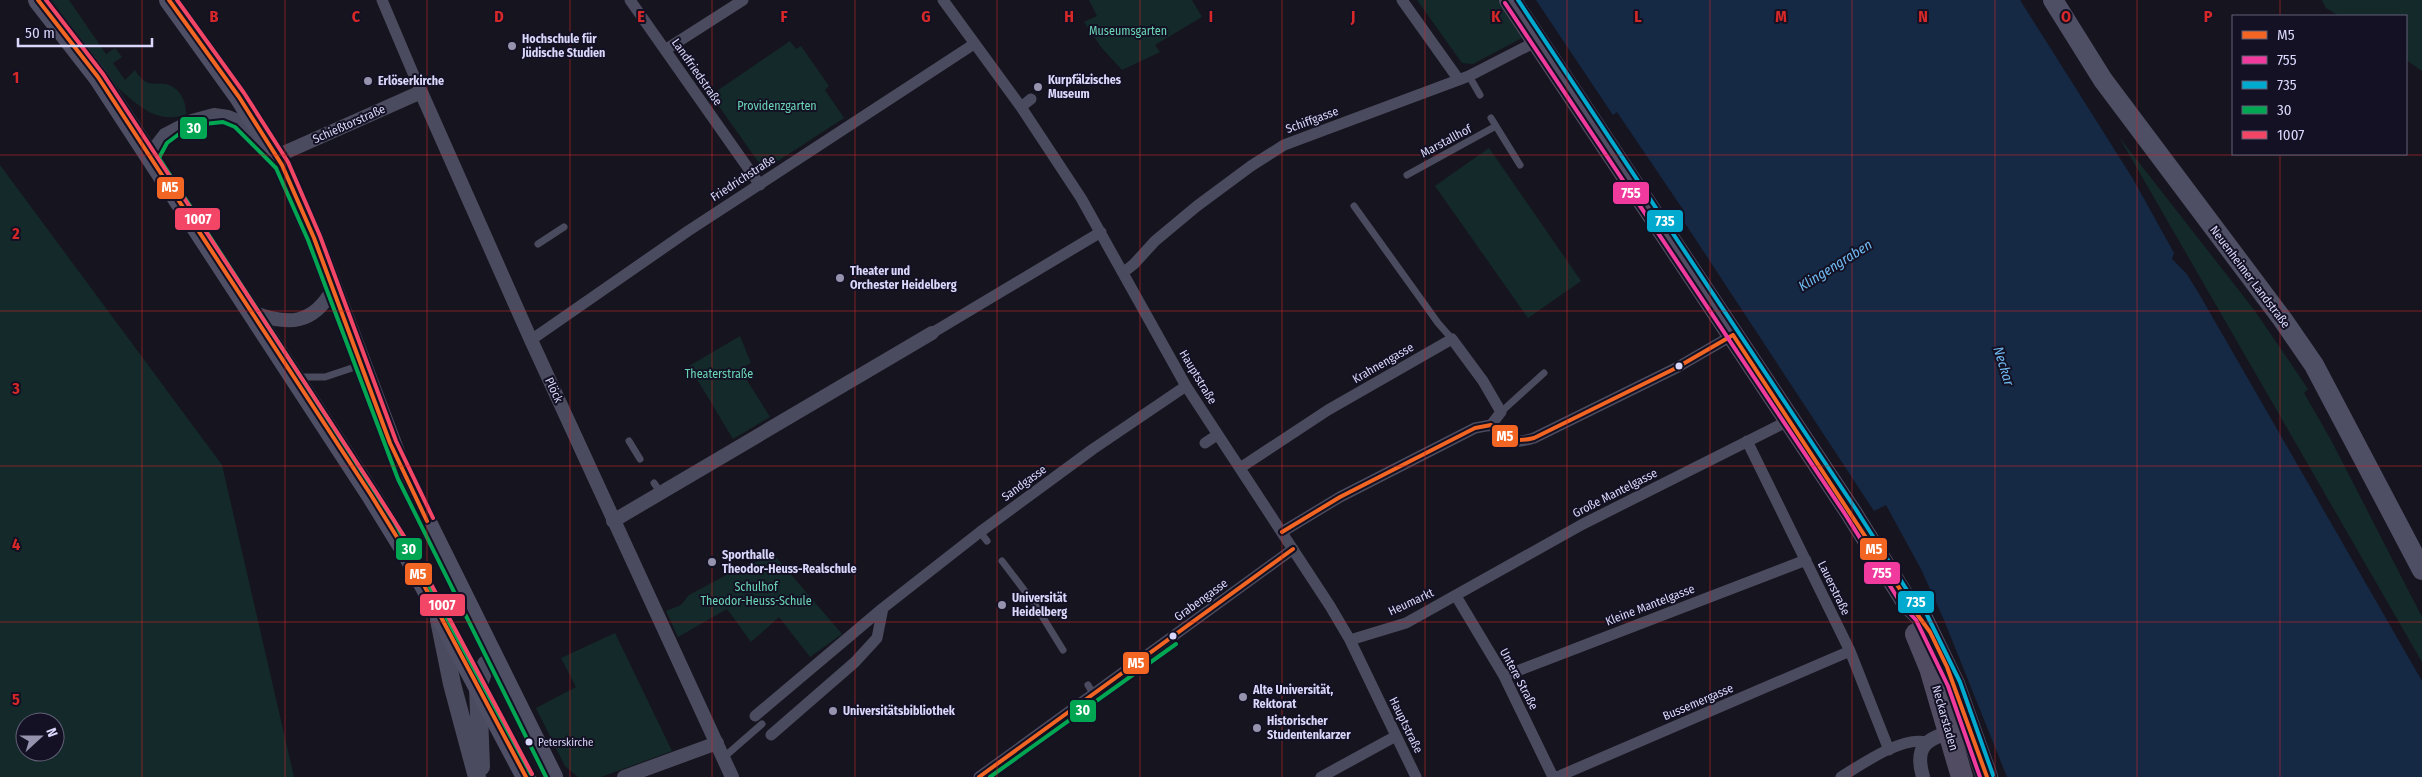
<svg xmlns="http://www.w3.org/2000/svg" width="2422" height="777" font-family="'Fira Sans Condensed',sans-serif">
<rect width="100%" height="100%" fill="#16151f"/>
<!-- green -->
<path fill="#142929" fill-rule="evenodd" d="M49,0H69L106,54L115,48L122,57L113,63L125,80L135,70C138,75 141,79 146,82C153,85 158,83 165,84C179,86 187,102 186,114C158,125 139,106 119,89Z
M1089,0H1192L1202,17L1155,45L1160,52L1122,70L1101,47L1084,22L1097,16Z
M1417,0H1498L1522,38L1473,64L1462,63Z
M2322,0H2422V71L2406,60V16H2339L2326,8Z
M790,41L796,49L801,46L829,86L825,90L844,118L764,170L711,95Z
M2119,137L2255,311L2308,389L2304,393L2331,440L2422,617V662Z
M1489,148L1581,281L1528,318L1435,186Z
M0,165L222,465L294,777H0ZM25,722H55V752H25Z
M740,336L751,363L740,369L770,417L733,439L689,366Z
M776,557L842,634L810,657L779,617L751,642L727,609L678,637L666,611L681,605L689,595L747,564Z
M615,633L672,751L601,777H578L565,766L536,708L576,687L561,658Z"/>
<!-- water -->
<path fill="#152945" d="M1536,0H2020L2133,179L2174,253L2172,259L2186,273L2198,292L2422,681V777H2007L1944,620L1921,569L1886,505L1874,511L1679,214L1684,211L1617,112L1613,115Z"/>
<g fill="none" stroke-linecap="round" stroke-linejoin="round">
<!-- service -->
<path stroke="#4b4b5f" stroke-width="7" d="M1469,76L1480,95
M1491,118L1520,165
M1407,175L1496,126
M1354,206L1438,323L1452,339
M538,244L564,227
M299,377H325L361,365
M1501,412L1544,373
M629,441L640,459
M654,483L661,493
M980,532L987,541
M1002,561L1034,603L1063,650
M1088,685L1094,695
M723,758L762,724"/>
<!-- pedestrian -->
<path stroke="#4b4b5f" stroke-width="11" d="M382,0L421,92
M630,0L760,185
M943,0L1021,107L1081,198L1186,386L1330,606L1350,640L1416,777
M1402,0L1459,80
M665,50L743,0
M1021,107L1031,99
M1124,272L1134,264L1155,241L1197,206L1251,166L1284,145L1469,76L1537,41
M932,333L1101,232
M531,340L688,231L974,44
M1747,441L1850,651L1889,750
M1205,443L1217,435
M1240,468L1328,410L1452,339L1483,381L1501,412L1491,425
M1282,532L1340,497L1475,428L1491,425C1507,441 1512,445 1534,438L1676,368L1733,335
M1456,596L1504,676L1553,777
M883,608L980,532L1093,449L1186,386
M1350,640L1406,623L1583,524L1790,420
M1504,676L1806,560
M755,716L883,608L877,638L855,662L771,735
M979,777L1293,549
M1321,777L1396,736
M1557,777L1850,651
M1841,777C1862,764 1902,736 1926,742"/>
<!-- minor -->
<path stroke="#4b4b5f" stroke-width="14" d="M152,159L155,148L165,135L192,121L214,115L228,117L238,121L256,140L277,156L421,92L531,340L732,777
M252,312C288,326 313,325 333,289
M613,521L932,333
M624,777L717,743
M1923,777C1914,746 1926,739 1954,731"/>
<!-- tertiary -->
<path stroke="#4b4b5f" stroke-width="18" d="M439,620L452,684L477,777
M481,767L478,687L486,664"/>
<!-- secondary -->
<path stroke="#4e4e65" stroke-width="20" d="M38,0L98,77L371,495L408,555L526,777
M169,0L239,97L282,165L314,238L404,476L553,777
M2053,0L2103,80L2283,320L2314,365L2422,570"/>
<!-- primary -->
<path stroke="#524c63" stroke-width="22" d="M1510,0L1850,511L1907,602L1921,616L1954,684L1987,777
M1916,634L1930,668L1962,777"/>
<defs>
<path id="bus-1" d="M38,0L98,77L371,495L408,555L526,777
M169,0L239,97L282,165L314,238L390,443L427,521
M1733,335L1909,603L1930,632L1947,667L1987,777
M1282,532L1340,497L1475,428L1491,425C1505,439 1514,443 1534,438L1676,368L1733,335
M979,777L1293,549"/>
<path id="bus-2" d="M1505,3L1845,514L1902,605L1916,620L1948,686L1980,777"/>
<path id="bus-3" d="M1518,0L1855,508L1912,598L1926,613L1960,682L1993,775"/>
<path id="bus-4" d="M531,774L394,521L159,158L167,143L179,134L204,124L223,122L235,127L276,168L308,240L398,479L546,777
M990,777L1176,644"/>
<path id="bus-5" d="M46,0L103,74L376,492L414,552L532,774
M177,0L244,93L288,162L320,236L396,441L433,518"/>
</defs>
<!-- bus-1 casing -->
<use href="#bus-1" stroke="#131123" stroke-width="8"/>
<!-- bus-2 casing -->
<use href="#bus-2" stroke="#131123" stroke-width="8"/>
<!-- bus-3 casing -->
<use href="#bus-3" stroke="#131123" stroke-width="8"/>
<!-- bus-4 casing -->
<use href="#bus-4" stroke="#131123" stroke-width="8"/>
<!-- bus-5 casing -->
<use href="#bus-5" stroke="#131123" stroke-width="8"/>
<!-- bus-1 -->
<use href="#bus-1" stroke="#f26522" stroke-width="4"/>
<!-- bus-2 -->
<use href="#bus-2" stroke="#f13a9d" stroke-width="4"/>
<!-- bus-3 -->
<use href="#bus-3" stroke="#00a9ce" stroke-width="4"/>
<!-- bus-4 -->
<use href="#bus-4" stroke="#00a651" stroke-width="4"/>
<!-- bus-5 -->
<use href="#bus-5" stroke="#f34667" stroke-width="4"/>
</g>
<!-- grid -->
<path fill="none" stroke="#d62828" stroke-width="1" stroke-opacity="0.55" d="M142,0V777M285,0V777M427,0V777M570,0V777M712,0V777M855,0V777M997,0V777M1140,0V777M1282,0V777M1425,0V777M1567,0V777M1710,0V777M1852,0V777M1995,0V777M2137,0V777M2280,0V16M2280,154V777M0,155H2422M0,311H2422M0,466H2422M0,622H2422"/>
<!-- markers -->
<g fill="#9593ae" stroke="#131123" stroke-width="2">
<circle cx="512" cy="46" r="5"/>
<circle cx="368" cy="81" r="5"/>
<circle cx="1038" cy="87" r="5"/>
<circle cx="840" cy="278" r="5"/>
<circle cx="712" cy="562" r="5"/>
<circle cx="1002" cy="605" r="5"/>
<circle cx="1243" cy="697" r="5"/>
<circle cx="833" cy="711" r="5"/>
<circle cx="1257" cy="728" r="5"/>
</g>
<g fill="#d9d7fb" stroke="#131123" stroke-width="2">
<circle cx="1679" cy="366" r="4.5"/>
<circle cx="1173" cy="636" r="4.5"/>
<circle cx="529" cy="742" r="4.5"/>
</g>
<g text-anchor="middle" stroke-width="4" stroke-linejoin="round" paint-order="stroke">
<!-- bus labels -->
<g font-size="11" fill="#d9d7fb" stroke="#131123" text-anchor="start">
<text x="538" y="746">Peterskirche</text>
</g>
<!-- park labels -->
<g font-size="12" fill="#6ad4b5" stroke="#131123">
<text x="1128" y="35">Museumsgarten</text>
<text x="777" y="110">Providenzgarten</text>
<text x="719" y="378">Theaterstraße</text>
<text x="756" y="591">Schulhof<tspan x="756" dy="14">Theodor-Heuss-Schule</tspan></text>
</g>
<!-- poi labels -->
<g font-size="12" font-weight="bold" fill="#d9d7fb" stroke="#131123" text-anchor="start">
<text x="522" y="43">Hochschule für<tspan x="522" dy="14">Jüdische Studien</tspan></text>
<text x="1048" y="84">Kurpfälzisches<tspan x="1048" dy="14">Museum</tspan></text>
<text x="378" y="85">Erlöserkirche</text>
<text x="850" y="275">Theater und<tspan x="850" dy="14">Orchester Heidelberg</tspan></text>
<text x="722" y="559">Sporthalle<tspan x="722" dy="14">Theodor-Heuss-Realschule</tspan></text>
<text x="1012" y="602">Universität<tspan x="1012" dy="14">Heidelberg</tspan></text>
<text x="1253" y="694">Alte Universität,<tspan x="1253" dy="14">Rektorat</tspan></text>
<text x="843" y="715">Universitätsbibliothek</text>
<text x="1267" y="725">Historischer<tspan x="1267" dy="14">Studentenkarzer</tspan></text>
</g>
<!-- street labels -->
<g font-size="12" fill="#d9d7fb" stroke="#131123">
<text transform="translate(697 72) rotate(55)" y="4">Landfriedstraße</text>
<text transform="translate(1312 120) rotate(-20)" y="4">Schiffgasse</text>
<text transform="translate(349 124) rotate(-24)" y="4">Schießtorstraße</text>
<text transform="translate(1446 141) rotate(-28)" y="4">Marstallhof</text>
<text transform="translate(743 178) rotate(-33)" y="4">Friedrichstraße</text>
<text transform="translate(2250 277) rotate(53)" y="4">Neuenheimer Landstraße</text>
<text transform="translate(1383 363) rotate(-30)" y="4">Krahnengasse</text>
<text transform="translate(1198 377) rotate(59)" y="4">Hauptstraße</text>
<text transform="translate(554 390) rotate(65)" y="4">Plöck</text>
<text transform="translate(1024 483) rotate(-36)" y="4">Sandgasse</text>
<text transform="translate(1615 493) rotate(-27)" y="4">Große Mantelgasse</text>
<text transform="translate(1834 588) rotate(64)" y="4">Lauerstraße</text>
<text transform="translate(1201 600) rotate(-36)" y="4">Grabengasse</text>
<text transform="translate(1411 602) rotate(-25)" y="4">Heumarkt</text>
<text transform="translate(1650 605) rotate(-21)" y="4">Kleine Mantelgasse</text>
<text transform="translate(1519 679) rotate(62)" y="4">Untere Straße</text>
<text transform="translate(1698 702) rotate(-23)" y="4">Bussemergasse</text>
<text transform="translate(1945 718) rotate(74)" y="4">Neckarstaden</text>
<text transform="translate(1406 725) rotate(64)" y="4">Hauptstraße</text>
</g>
<!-- water labels -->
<g font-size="14" font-style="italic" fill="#6fbaf1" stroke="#131123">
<text transform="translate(1835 265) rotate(-32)" y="5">Klingengraben</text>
<text transform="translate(2004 366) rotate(73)" y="5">Neckar</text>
</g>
</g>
<g font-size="16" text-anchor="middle" font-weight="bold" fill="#d62828" stroke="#131123" stroke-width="4" stroke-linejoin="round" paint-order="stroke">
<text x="214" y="22">B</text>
<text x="356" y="22">C</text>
<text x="499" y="22">D</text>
<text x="641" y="22">E</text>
<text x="784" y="22">F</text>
<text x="926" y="22">G</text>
<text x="1069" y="22">H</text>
<text x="1211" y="22">I</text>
<text x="1353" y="22">J</text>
<text x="1496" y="22">K</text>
<text x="1638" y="22">L</text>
<text x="1781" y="22">M</text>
<text x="1923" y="22">N</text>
<text x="2066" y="22">O</text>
<text x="2208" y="22">P</text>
<text x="16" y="83">1</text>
<text x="16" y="239">2</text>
<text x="16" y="394">3</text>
<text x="16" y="550">4</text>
<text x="16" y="705">5</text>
</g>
<g stroke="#131123" stroke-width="2">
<rect x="179" y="116" width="29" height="24" rx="5" fill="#00a651"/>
<rect x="156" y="176" width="29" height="24" rx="5" fill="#f26522"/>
<rect x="1612" y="181" width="38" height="24" rx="5" fill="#f13a9d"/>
<rect x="174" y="207" width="47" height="24" rx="5" fill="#f34667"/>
<rect x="1646" y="209" width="38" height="24" rx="5" fill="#00a9ce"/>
<rect x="1491" y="424" width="28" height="24" rx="5" fill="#f26522"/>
<rect x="395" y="537" width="28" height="24" rx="5" fill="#00a651"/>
<rect x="1859" y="537" width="29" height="24" rx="5" fill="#f26522"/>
<rect x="1863" y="561" width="38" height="24" rx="5" fill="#f13a9d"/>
<rect x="404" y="562" width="29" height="24" rx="5" fill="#f26522"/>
<rect x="1897" y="590" width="38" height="24" rx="5" fill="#00a9ce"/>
<rect x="419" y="593" width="47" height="24" rx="5" fill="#f34667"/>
<rect x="1122" y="651" width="28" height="24" rx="5" fill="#f26522"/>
<rect x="1069" y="699" width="28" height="24" rx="5" fill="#00a651"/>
</g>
<g font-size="14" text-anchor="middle" font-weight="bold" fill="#fff">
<text x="194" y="133">30</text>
<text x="170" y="192">M5</text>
<text x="1631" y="198">755</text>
<text x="198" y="224">1007</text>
<text x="1665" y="226">735</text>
<text x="1505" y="441">M5</text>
<text x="409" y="554">30</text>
<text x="1874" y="554">M5</text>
<text x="1882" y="578">755</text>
<text x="418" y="579">M5</text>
<text x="1916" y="607">735</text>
<text x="442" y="610">1007</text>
<text x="1136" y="668">M5</text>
<text x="1083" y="715">30</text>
</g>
<!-- legend -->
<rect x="2232" y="15" width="175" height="140" fill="#131123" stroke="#626079"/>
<rect x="2242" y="31" width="25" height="8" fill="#f26522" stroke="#626079"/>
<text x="2277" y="40" font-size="15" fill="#d9d7fb">M5</text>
<rect x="2242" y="56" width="25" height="8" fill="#f13a9d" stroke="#626079"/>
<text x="2277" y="65" font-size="15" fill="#d9d7fb">755</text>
<rect x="2242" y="81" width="25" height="8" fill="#00a9ce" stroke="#626079"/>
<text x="2277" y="90" font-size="15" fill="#d9d7fb">735</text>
<rect x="2242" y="106" width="25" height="8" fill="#00a651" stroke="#626079"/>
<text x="2277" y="115" font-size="15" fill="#d9d7fb">30</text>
<rect x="2242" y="131" width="25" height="8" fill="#f34667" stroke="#626079"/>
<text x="2277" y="140" font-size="15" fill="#d9d7fb">1007</text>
<!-- north arrow -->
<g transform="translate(40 737) rotate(69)"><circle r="24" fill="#131123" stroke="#626079"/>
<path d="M0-4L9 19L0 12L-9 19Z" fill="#9593ae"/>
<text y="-8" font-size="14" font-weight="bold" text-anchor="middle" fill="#d9d7fb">N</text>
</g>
<!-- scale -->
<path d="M18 38v8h134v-8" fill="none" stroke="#d9d7fb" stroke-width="2.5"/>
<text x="25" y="38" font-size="15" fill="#d9d7fb" stroke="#131123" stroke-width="4" paint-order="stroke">50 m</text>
</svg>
